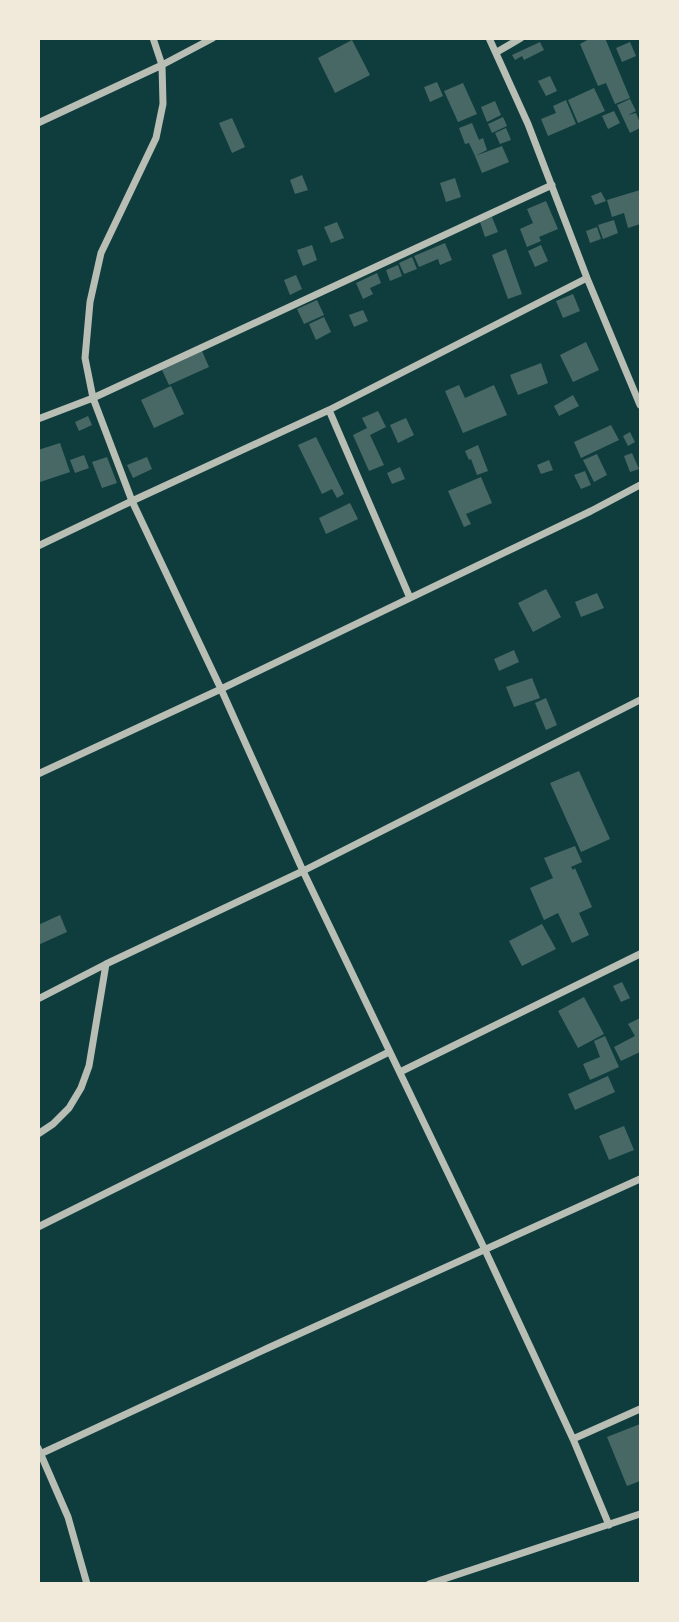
<svg xmlns="http://www.w3.org/2000/svg" width="679" height="1622" font-family="'DM Sans',sans-serif">
<rect width="100%" height="100%" fill="#0f3d3e"/>
<!-- building -->
<path fill="#486865" d="M591,38H605L630,98L615,104L606,83L598,86L580,44Z
M352,40L370,75L335,93L318,58Z
M540,42L544,50L524,60L522,56L515,60L512,55Z
M630,42L636,56L622,62L616,48Z
M550,76L557,91L546,96L538,81Z
M437,82L443,96L430,102L424,87Z
M463,83L477,114L458,122L444,91Z
M594,88L605,111L578,123L568,100Z
M630,99L636,111L628,115L636,113L640,123V128L630,133L617,105Z
M566,100L576,124L548,136L541,119L556,113L553,106Z
M495,101L501,115L487,122L481,107Z
M614,111L620,123L608,129L602,116Z
M503,117L507,126L492,133L488,124Z
M232,118L245,147L232,153L219,123Z
M472,123L479,140L483,138L487,150L475,156L469,143L465,144L459,128Z
M506,128L511,140L500,144L495,133Z
M502,146L509,162L482,173L475,156Z
M302,175L308,190L295,194L290,180Z
M455,178L461,197L446,202L440,183Z
M640,190V224L628,228L624,213L612,217L607,200Z
M601,192L606,201L595,205L591,196Z
M546,201L558,229L539,237L541,241L527,247L520,229L533,223L527,209Z
M492,217L498,232L485,237L480,222Z
M614,220L618,233L603,239L598,225Z
M337,222L344,238L331,243L324,227Z
M597,227L601,239L590,243L586,231Z
M445,243L452,260L440,265L438,259L419,267L414,256Z
M312,245L317,260L303,266L297,250Z
M541,245L548,261L535,267L528,251Z
M506,249L522,294L508,299L492,255Z
M412,257L417,269L404,274L399,263Z
M398,265L402,276L390,281L386,270Z
M377,273L381,283L370,288L373,294L363,299L356,283Z
M296,275L302,289L290,295L284,280Z
M573,294L580,311L563,318L556,301Z
M317,300L324,315L304,324L297,309Z
M363,310L368,321L354,327L349,315Z
M324,317L331,332L316,340L309,324Z
M586,342L599,370L573,382L560,355Z
M202,351L209,367L169,385L162,370Z
M541,363L548,383L518,395L510,375Z
M459,385L465,398L494,385L507,415L463,433L445,391Z
M171,386L184,414L154,428L141,400Z
M573,395L579,406L559,416L554,406Z
M378,411L386,427L370,435L384,465L369,471L353,435L367,428L362,418Z
M88,416L92,425L79,431L75,422Z
M406,418L414,435L398,443L390,425Z
M611,425L619,440L581,458L574,442Z
M630,432L635,442L628,446L623,436Z
M316,437L344,494L337,498L332,489L322,494L298,445Z
M60,443L70,472L40,482L38,450Z
M478,445L488,471L477,475L471,459L469,460L465,451Z
M632,453L639,469L630,472L624,456Z
M597,454L607,475L594,482L583,460Z
M84,455L89,468L75,473L70,460Z
M107,457L117,483L102,488L92,462Z
M147,457L152,469L133,478L127,465Z
M549,460L553,470L541,474L537,465Z
M400,467L405,479L392,484L387,473Z
M585,471L591,485L581,489L574,475Z
M481,477L492,503L466,514L471,524L464,527L448,491Z
M350,503L358,519L326,534L319,518Z
M546,589L561,617L533,632L518,603Z
M597,593L604,608L581,617L575,602Z
M514,650L519,662L499,671L494,659Z
M532,678L540,698L514,707L506,687Z
M546,698L557,725L546,730L535,703Z
M579,771L610,839L581,852L550,783Z
M575,846L582,862L571,867L573,870L575,868L592,907L579,913L589,935L572,943L558,913L544,920L530,888L553,878L544,858Z
M60,915L67,932L38,945V925Z
M542,924L556,949L522,966L509,941Z
M622,982L630,998L621,1002L613,986Z
M584,997L604,1034L578,1048L558,1011Z
M640,1018V1052L621,1061L614,1047L635,1036L628,1024Z
M605,1036L619,1067L590,1080L583,1064L600,1057L594,1041Z
M608,1076L615,1092L575,1110L568,1094Z
M624,1126L634,1150L609,1160L599,1136Z
M640,1424V1481L627,1486L607,1437Z"/>
<g fill="none" stroke-linecap="round" stroke-linejoin="round">
<!-- minor -->
<path stroke="#b8beb3" stroke-width="7" d="M153,38L162,65L163,104L156,138L101,253L90,302L85,358L93,398L132,501L221,689L303,871L485,1250L573,1439L609,1525
M489,38L528,124L587,278L640,405
M497,52L521,38
M38,123L162,65L213,38
M329,410L410,598
M38,419L93,398L552,185
M38,546L132,501L329,410L587,278
M38,774L221,689L591,511L640,485
M38,999L106,964L303,871L640,700
M400,1072L640,954
M38,1134L53,1124L69,1108L81,1088L89,1066L106,964
M38,1227L389,1052
M573,1439L640,1409
M38,1448L68,1517L87,1584
M38,1455L268,1348L640,1179
M429,1584L640,1514"/>
</g>
<!-- border -->
<rect width="679" height="1622" fill="none" stroke="#f1e9da" stroke-width="80"/>
</svg>
